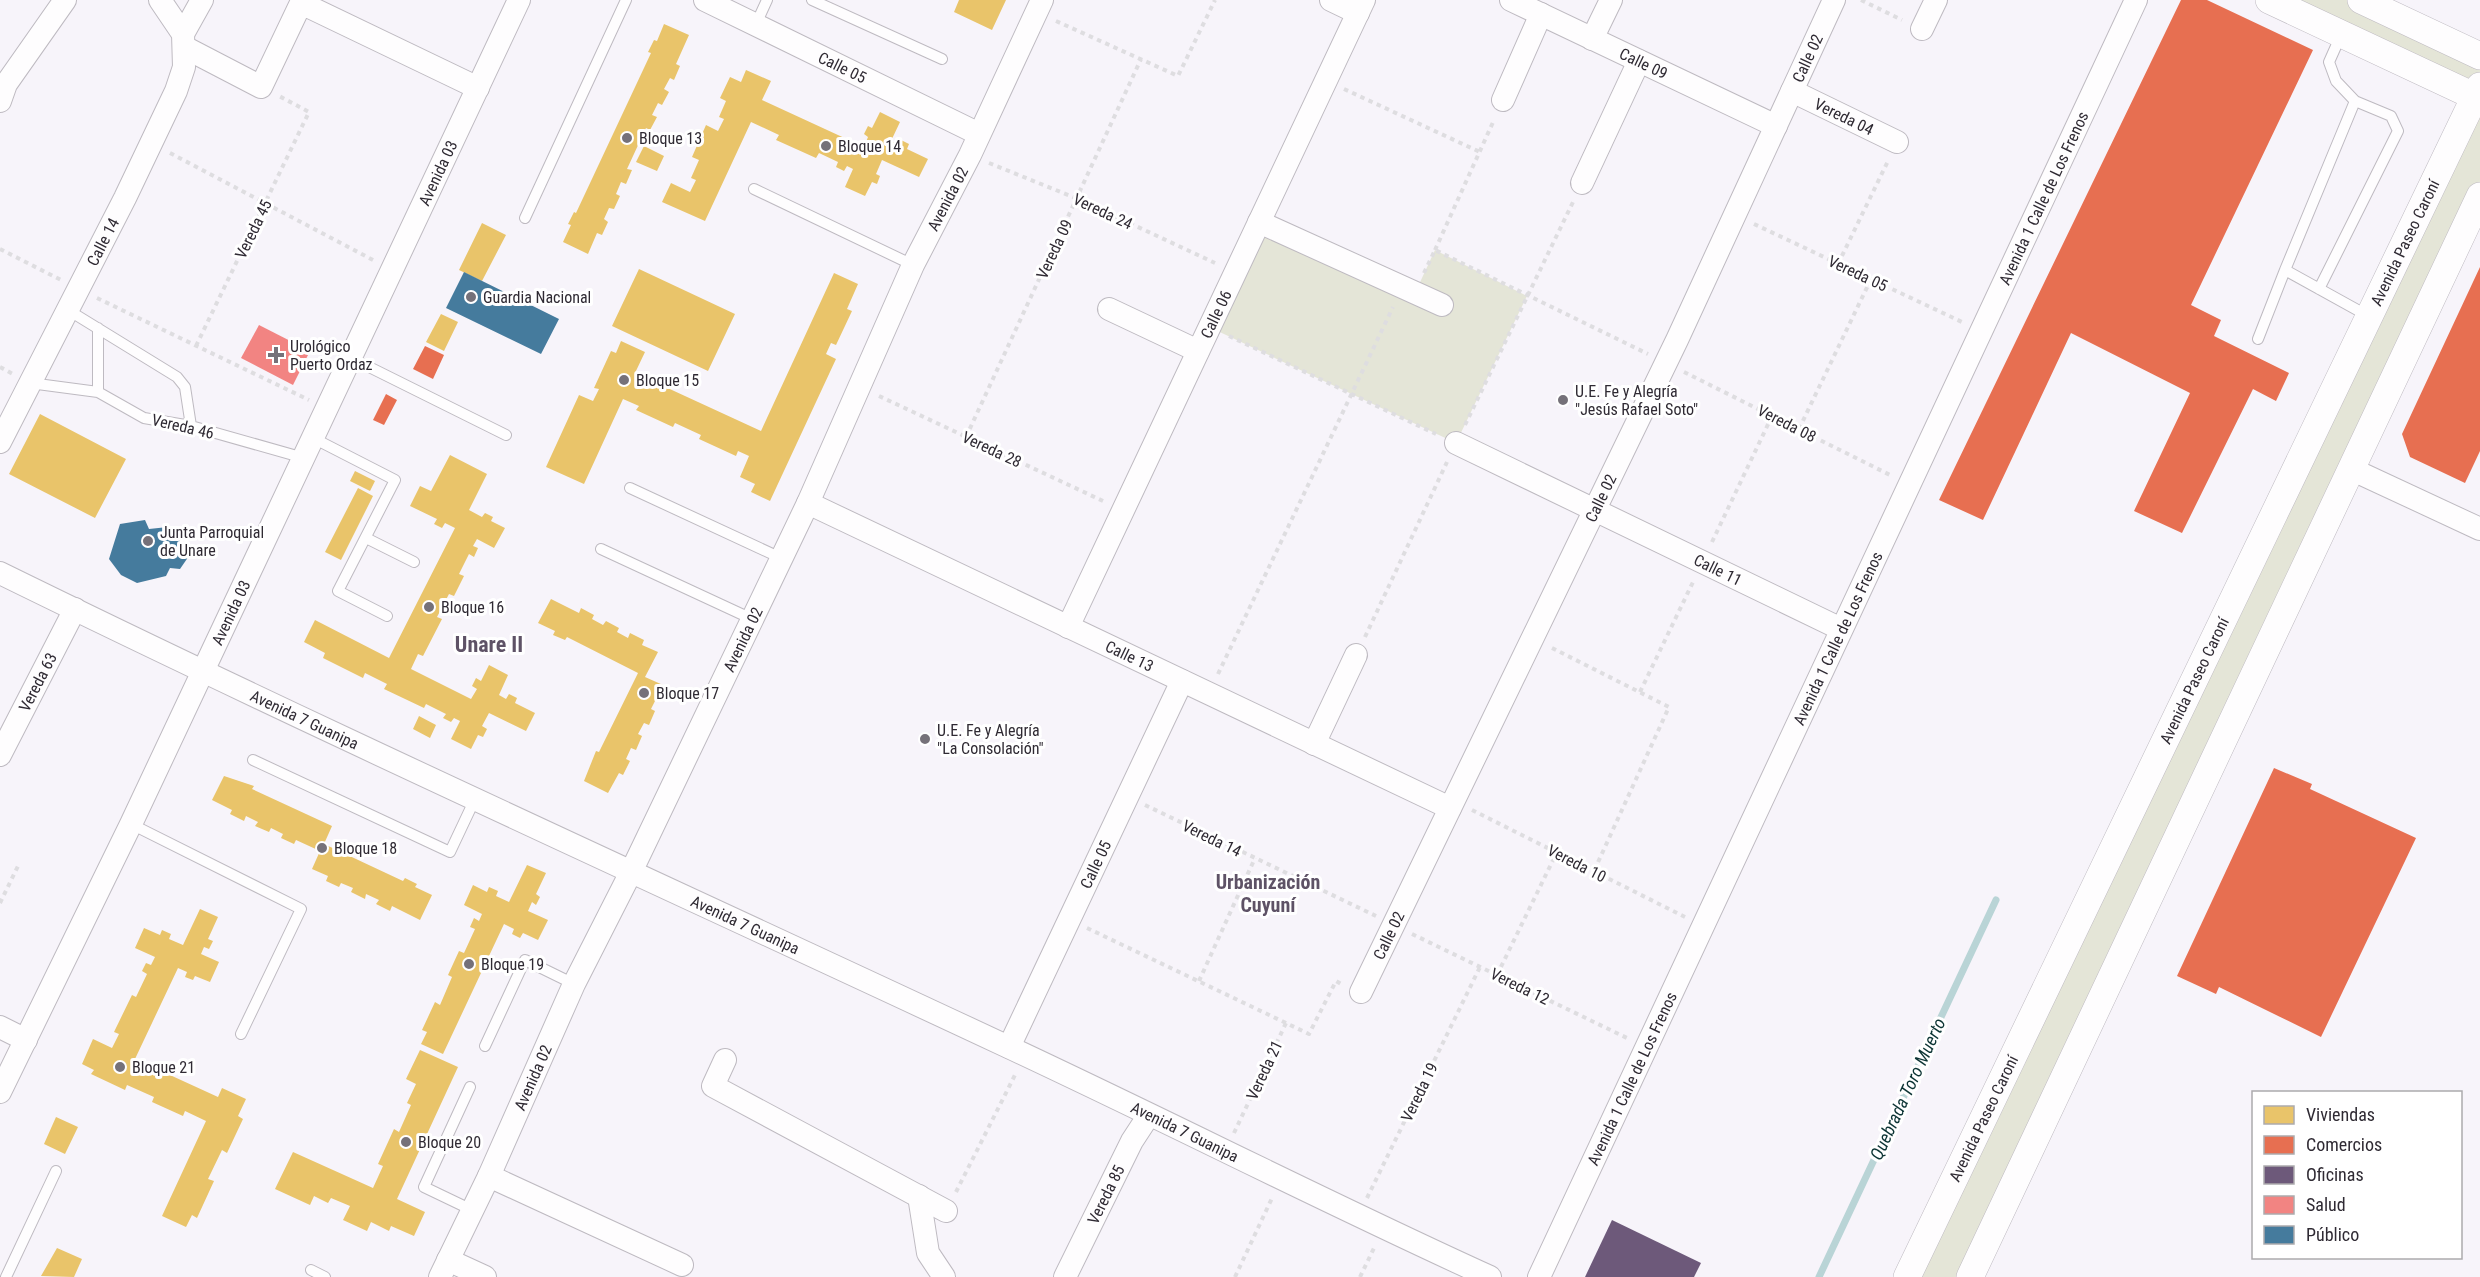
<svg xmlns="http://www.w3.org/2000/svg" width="2480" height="1277" font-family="'Roboto Condensed',sans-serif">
<rect width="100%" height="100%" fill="#f7f4fa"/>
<!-- green -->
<path fill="#e4e5d7" d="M2269,0H2361L2480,56V196L1970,1277H1907L2475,97Z
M1259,222L1415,293L1435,250L1527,296L1456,443L1209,327Z"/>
<!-- homes -->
<path fill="#e9c46a" d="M959,0H1006L992,30L954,12Z
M664,24L689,35L676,64L680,66L674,80L670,78L664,89L669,92L662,105L658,103L652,115L657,117L650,130L646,128L627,169L632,170L626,184L621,182L616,194L620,196L614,209L609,208L604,219L608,222L602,235L597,233L588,254L563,242L571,225L568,224L574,212L576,213L651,53L648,52L654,40L657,41Z
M746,70L771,81L762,100L864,147L868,137L864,134L868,126L872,128L880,112L900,122L891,141L899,145L901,140L909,144L907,149L928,159L919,177L882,160L876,174L880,176L877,184L872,182L865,196L845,187L853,169L847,166L844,171L836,167L838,162L819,153L816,158L776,140L779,135L751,122L705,221L662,202L671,183L690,192L696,180L691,178L699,160L692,157L706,125L718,131L724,119L719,117L726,101L720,98L730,77L741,82Z
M644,146L664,156L657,171L636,162Z
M482,223L506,235L482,281L459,270Z
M639,269L735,314L708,371L612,326Z
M834,273L858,284L847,309L852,311L836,345L831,343L826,354L836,359L770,501L751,492L755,484L740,477L749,456L738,451L736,456L699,439L701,435L675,423L673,427L636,410L639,406L623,399L584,484L546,467L579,395L593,401L599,389L594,388L611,351L616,353L621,341L645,352L635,373L761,431Z
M441,314L458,322L444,351L426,342Z
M40,414L126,459L95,518L9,474Z
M450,455L487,474L469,510L482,517L485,513L493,517L491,521L505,528L494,548L477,539L473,546L478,548L474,557L469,554L459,574L464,576L454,596L449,594L437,617L442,619L423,656L418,654L411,669L471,699L477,689L472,686L476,678L481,681L489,665L508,675L499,695L506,699L509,694L517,698L515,703L535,713L526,731L489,713L482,726L487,729L483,737L478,735L471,749L451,739L460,721L454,718L451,722L443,718L446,714L426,704L424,708L384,689L387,684L365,673L363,678L323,658L325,653L304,642L315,620L389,658L455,528L445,523L442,528L434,524L437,519L410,506L420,486L431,491Z
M355,471L375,481L370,491L350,481Z
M358,488L373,496L341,560L325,552Z
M551,599L579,613L581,608L594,615L592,619L603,625L606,621L619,628L617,632L628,638L630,633L644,640L642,645L658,652L645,677L663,685L651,709L655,711L649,725L644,723L638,734L642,736L636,750L631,748L626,759L630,761L623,775L619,773L608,793L584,781L596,751L599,752L638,673L567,637L565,640L553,635L555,631L538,623Z
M419,716L436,725L430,738L413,729Z
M224,776L254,786L252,789L332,826L324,844L403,881L405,878L417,884L415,887L432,895L420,920L392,906L390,911L376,904L379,900L366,894L365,899L351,892L353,888L341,883L339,887L326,881L328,876L312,869L320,851L296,840L294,844L281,838L283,834L271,828L269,832L255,826L258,822L246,816L244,821L230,814L232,810L212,800Z
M527,865L546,873L536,894L540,897L536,905L532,902L528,911L548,920L538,940L523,933L520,938L512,934L514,929L504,924L443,1054L421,1044L427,1032L422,1030L435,1002L440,1005L452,977L448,975L459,951L464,953L475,929L470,927L474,918L479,921L482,914L464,905L473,885L487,892L489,887L498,891L496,896L509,902Z
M200,909L218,917L208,939L213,941L209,949L204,947L201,954L219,962L210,982L195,976L193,980L185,977L187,972L178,968L135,1059L218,1097L222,1088L246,1099L238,1116L243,1119L227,1153L222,1150L208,1179L214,1181L197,1218L192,1215L186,1227L162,1216L206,1121L185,1111L183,1116L152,1102L154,1097L127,1085L125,1090L91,1074L94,1070L82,1064L93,1039L112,1048L119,1034L114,1032L132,995L136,997L147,974L142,971L146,963L151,965L155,957L135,948L144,928L160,935L162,930L171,934L169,939L183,945Z
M420,1050L458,1067L397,1199L425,1212L414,1236L391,1226L389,1231L371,1222L367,1231L343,1220L350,1206L331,1198L328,1203L314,1196L310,1205L275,1189L293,1152L373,1188L383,1166L378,1164L394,1129L399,1132L411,1105L407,1103L416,1084L406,1079Z
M56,1117L78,1127L65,1154L44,1144Z
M57,1248L82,1259L74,1277L41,1276Z"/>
<!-- shops -->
<path fill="#e76f51" d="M2181,0H2207L2313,50L2191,305L2221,320L2214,336L2289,373L2276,401L2253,389L2182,533L2134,511L2190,393L2071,333L1983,520L1939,500Z
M2480,267V451L2465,483L2410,457L2402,434Z
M425,346L444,355L433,379L413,369Z
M386,394L397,400L384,425L373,420Z
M2274,768L2312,784L2310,789L2416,838L2321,1037L2219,987L2216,994L2177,976Z"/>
<!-- offices -->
<path fill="#6d597a" d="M1612,1220L1701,1263L1694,1277H1585Z"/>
<!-- health -->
<path fill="#f28482" d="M259,325L310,351L293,385L241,358Z"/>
<!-- public -->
<path fill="#457b9d" d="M464,272L559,319L541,354L446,308Z
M145,520L149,529L168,527L191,553L180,569L170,568L166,576L137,583L121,575L109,559L120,524Z"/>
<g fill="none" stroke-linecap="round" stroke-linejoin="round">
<!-- stream -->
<path stroke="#b9d4d6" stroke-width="7" d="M1819,1277L1996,900"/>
<defs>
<path id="service" d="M812,0L942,59
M756,24L767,0
M2341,35L2329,62L2336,81L2355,101L2285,270L2370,317
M754,189L913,265
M525,218L626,0
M2319,289L2398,131L2391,116L2355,101
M68,310L177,377L185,387L191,426
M98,328V392
M2258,339L2285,270
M351,358L506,435
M30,383L98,392L144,418L191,426L304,458
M313,438L395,480L338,591L387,616
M630,488L781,558
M366,538L414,562
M601,549L752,619
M253,760L450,852L475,799
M131,824L301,909L241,1034
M485,1046L525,960L574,984
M470,1087L424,1187L472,1210
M311,1270L325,1277
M6,1277L56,1171"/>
<g id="minor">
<path id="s1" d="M705,0L979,134"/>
<path d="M1331,0L1358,13"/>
<path id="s2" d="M1511,0L1776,126"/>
<path d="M1922,29L1936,0"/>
<path d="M183,34L202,0"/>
<path d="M1592,39L1611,0"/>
<path d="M186,48L261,87L301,3L478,88"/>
<path id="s3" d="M1792,91L1897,142"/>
<path d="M1503,100L1541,14"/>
<path d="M0,101L6,84L65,0"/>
<path d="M1582,183L1639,61"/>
<path d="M1259,222L1442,305"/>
<path d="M1109,309L1198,351"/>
<path id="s4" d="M0,442L125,198L176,91L184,67L183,34L160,0"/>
<path id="s5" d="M1456,443L1841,629"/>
<path d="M2351,469L2480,529"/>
<path id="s6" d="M808,503L1450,808"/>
<path id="s7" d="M0,573C332,736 669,888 1004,1045C1167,1121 1327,1203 1490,1277"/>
<path id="s8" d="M1068,627L1364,0"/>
<path d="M1314,744L1356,655"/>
<path id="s9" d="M0,755L75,609"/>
<path id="s10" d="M1361,992L1677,340L1834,0"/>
<path d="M0,1027L26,1040"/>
<path id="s11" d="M1009,1047L1182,681"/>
<path d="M725,1060L713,1086L946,1211"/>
<path id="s12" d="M0,1092L131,824L519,0"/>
<path d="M489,1176L682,1265"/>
<path d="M919,1196L928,1253L944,1277"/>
<path d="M448,1260L485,1277"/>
<path id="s13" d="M440,1277L489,1176L574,984L631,872L808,503L913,265L970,155L1042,0"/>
<path id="s14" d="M1065,1277L1132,1141L1149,1115"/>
<path id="s15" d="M1539,1277L2136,0"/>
</g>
<g id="tertiary">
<path d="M2269,0L2480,99"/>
<path d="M2361,0L2480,56"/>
<path id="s16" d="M1907,1277L2480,86"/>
<path d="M1970,1277L2480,196"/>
</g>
</defs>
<!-- service casing -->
<use href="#service" stroke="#bebac1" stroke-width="12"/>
<!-- minor casing -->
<use href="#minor" stroke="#bebac1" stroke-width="24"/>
<!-- tertiary casing -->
<use href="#tertiary" stroke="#bebac1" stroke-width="28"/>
<!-- path -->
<path stroke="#dedde0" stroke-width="4" stroke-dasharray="4.5 4.5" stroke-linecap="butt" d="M1861,0L1902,20
M1056,21L1178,76L1215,0
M1344,89L1480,152
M170,153L373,260
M989,163L1078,199L1215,263
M1754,224L1962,322
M0,249L61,280
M1435,250L1494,120
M1838,264L1888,161
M1424,273L1435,250L1648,354
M97,298L309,400
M1229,336L1436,434
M196,346L309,112L279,96
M0,367L13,374
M1684,372L1892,476
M879,396L1103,501
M1465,425L1573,202
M1799,429L1871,279
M966,437L1141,59
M1712,542L1772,416
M1365,637L1447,462
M1552,648L1669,707L1594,871
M1218,674L1393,307
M1640,692L1693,582
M1145,805L1376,916
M1472,810L1685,917
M0,903L19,864
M1087,928L1309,1034L1336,981L1341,984
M1412,934L1627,1038
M1497,975L1557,852
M1199,981L1255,858
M1234,1133L1286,1023
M956,1192L1016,1073
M1367,1198L1480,967
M1235,1277L1273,1196
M1360,1277L1375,1246"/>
<!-- service -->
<use href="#service" stroke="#fefdfe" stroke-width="10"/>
<!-- minor -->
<use href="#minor" stroke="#fefdfe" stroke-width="22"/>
<!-- tertiary -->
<use href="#tertiary" stroke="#fefdfe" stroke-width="27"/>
</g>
<!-- markers -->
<g fill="#757179" stroke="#fff" stroke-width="2">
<circle cx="627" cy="138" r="6"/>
<circle cx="826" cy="146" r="6"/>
<circle cx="471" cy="297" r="6"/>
<path d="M273 346h6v6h6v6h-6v6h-6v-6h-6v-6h6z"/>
<circle cx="624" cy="380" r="6"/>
<circle cx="1563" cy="400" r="6"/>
<circle cx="148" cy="541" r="6"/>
<circle cx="429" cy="607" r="6"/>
<circle cx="644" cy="693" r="6"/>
<circle cx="925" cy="739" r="6"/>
<circle cx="322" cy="848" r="6"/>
<circle cx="469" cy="964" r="6"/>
<circle cx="120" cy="1067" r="6"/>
<circle cx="406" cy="1142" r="6"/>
</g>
<g text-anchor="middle" stroke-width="6" stroke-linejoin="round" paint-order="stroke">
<!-- street labels -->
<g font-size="16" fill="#2f2a33" stroke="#fff">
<text dy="6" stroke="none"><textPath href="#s10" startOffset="1035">Calle 02</textPath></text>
<text dy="6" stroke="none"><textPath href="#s2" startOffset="147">Calle 09</textPath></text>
<text dy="6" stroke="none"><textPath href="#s1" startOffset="153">Calle 05</textPath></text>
<text dy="6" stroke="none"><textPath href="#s3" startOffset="58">Vereda 04</textPath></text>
<text dy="6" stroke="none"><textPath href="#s12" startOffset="1018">Avenida 03</textPath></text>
<text dy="6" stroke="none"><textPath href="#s15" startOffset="1191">Avenida 1 Calle de Los Frenos</textPath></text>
<text dy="6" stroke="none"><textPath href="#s13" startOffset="1192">Avenida 02</textPath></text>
<text transform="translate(1103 211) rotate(25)" y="6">Vereda 24</text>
<text transform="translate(253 229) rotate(-64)" y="6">Vereda 45</text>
<text dy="6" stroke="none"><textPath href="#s4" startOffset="225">Calle 14</textPath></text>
<text dy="6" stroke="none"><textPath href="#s16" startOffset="1148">Avenida Paseo Caroní</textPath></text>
<text transform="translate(1054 249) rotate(-65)" y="6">Vereda 09</text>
<text transform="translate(1858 273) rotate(25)" y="6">Vereda 05</text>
<text dy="6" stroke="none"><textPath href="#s8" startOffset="346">Calle 06</textPath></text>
<text transform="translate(1787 423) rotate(27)" y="6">Vereda 08</text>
<text transform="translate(183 426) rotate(13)" y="6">Vereda 46</text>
<text transform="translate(992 449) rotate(25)" y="6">Vereda 28</text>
<text dy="6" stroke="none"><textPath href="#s10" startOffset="549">Calle 02</textPath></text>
<text dy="6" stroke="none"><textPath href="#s5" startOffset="291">Calle 11</textPath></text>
<text dy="6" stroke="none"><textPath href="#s12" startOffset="532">Avenida 03</textPath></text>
<text dy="6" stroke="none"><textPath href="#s15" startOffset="705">Avenida 1 Calle de Los Frenos</textPath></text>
<text dy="6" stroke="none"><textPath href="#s13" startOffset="706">Avenida 02</textPath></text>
<text dy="6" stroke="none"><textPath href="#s6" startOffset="356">Calle 13</textPath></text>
<text dy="6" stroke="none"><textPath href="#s9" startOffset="82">Vereda 63</textPath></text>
<text dy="6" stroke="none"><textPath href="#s16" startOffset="662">Avenida Paseo Caroní</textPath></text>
<text dy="6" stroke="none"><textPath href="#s7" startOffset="338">Avenida 7 Guanipa</textPath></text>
<text transform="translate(1212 838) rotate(26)" y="6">Vereda 14</text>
<text transform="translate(1577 863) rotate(27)" y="6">Vereda 10</text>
<text dy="6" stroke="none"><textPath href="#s11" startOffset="202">Calle 05</textPath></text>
<text dy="6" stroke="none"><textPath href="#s7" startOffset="824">Avenida 7 Guanipa</textPath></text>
<text dy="6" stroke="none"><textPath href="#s10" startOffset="63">Calle 02</textPath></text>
<text transform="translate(1520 986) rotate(26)" y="6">Vereda 12</text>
<text transform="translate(1264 1070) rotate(-65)" y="6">Vereda 21</text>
<text dy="6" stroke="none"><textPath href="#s13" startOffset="220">Avenida 02</textPath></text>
<text dy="6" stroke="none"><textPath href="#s15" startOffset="219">Avenida 1 Calle de Los Frenos</textPath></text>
<text transform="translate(1419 1092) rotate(-64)" y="6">Vereda 19</text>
<text dy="6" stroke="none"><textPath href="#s16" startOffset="176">Avenida Paseo Caroní</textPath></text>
<text dy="6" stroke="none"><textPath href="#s7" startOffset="1310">Avenida 7 Guanipa</textPath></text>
<text dy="6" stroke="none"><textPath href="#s14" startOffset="92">Vereda 85</textPath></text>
</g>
<!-- poi labels -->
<g font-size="16" fill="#2f2a33" stroke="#fff" text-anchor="start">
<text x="639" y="144">Bloque 13</text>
<text x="838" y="152">Bloque 14</text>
<text x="483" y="303">Guardia Nacional</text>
<text x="290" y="352">Urológico<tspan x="290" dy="18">Puerto Ordaz</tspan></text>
<text x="636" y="386">Bloque 15</text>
<text x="1575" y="397">U.E. Fe y Alegría<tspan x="1575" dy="18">"Jesús Rafael Soto"</tspan></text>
<text x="160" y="538">Junta Parroquial<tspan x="160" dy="18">de Unare</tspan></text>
<text x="441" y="613">Bloque 16</text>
<text x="656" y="699">Bloque 17</text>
<text x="937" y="736">U.E. Fe y Alegría<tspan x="937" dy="18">"La Consolación"</tspan></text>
<text x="334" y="854">Bloque 18</text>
<text x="481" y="970">Bloque 19</text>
<text x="132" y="1073">Bloque 21</text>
<text x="418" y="1148">Bloque 20</text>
</g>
<!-- water labels -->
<g font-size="18" font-style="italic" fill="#0c3434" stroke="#fff">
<text transform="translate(1908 1089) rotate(-65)" y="6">Quebrada Toro Muerto</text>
</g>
<!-- quarter labels -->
<g font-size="20" font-weight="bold" fill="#5e5266" stroke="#fff">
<text x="1268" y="889">Urbanización<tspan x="1268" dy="23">Cuyuní</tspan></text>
</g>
<!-- district labels -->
<g font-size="22" font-weight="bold" fill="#5e5266" stroke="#fff">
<text x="489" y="652">Unare II</text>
</g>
</g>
<!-- legend -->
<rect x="2252" y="1091" width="210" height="168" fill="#ffffff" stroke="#acaaad" stroke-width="1.5"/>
<rect x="2264" y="1106" width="30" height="18" fill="#e9c46a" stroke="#acaaad" stroke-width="1.5"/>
<text x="2306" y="1121" font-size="18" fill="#2f2a33">Viviendas</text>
<rect x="2264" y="1136" width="30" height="18" fill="#e76f51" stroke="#acaaad" stroke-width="1.5"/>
<text x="2306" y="1151" font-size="18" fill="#2f2a33">Comercios</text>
<rect x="2264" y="1166" width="30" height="18" fill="#6d597a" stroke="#acaaad" stroke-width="1.5"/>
<text x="2306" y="1181" font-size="18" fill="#2f2a33">Oficinas</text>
<rect x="2264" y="1196" width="30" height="18" fill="#f28482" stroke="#acaaad" stroke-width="1.5"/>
<text x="2306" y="1211" font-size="18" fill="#2f2a33">Salud</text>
<rect x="2264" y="1226" width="30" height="18" fill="#457b9d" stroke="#acaaad" stroke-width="1.5"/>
<text x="2306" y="1241" font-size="18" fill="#2f2a33">Público</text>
</svg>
